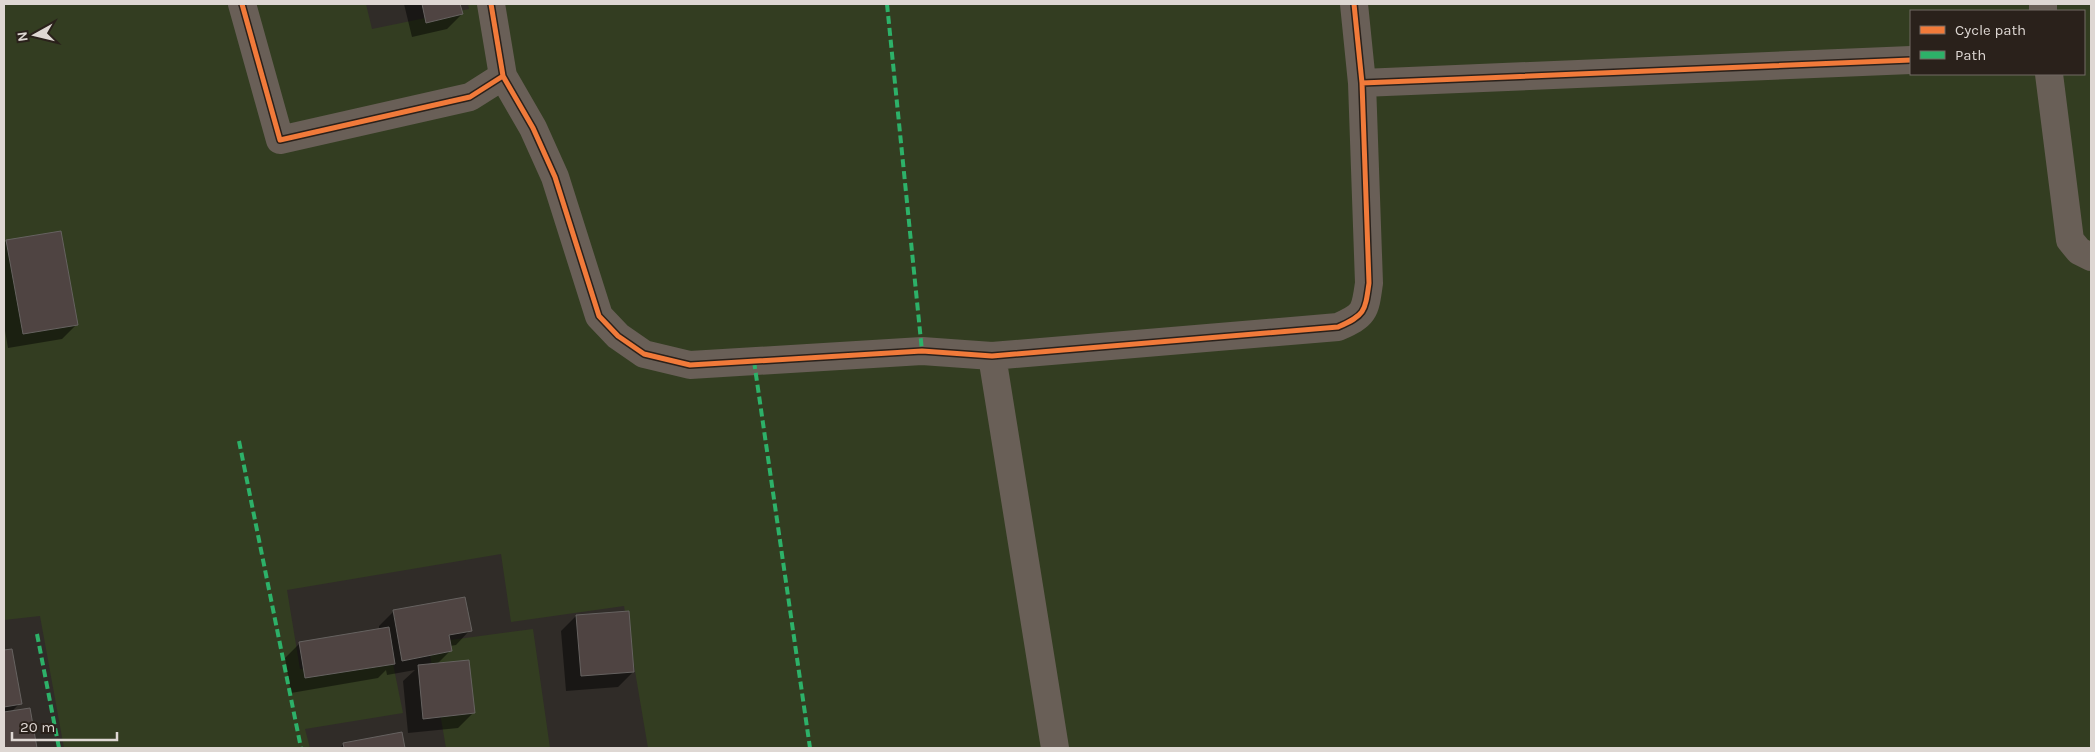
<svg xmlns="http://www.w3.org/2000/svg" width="2095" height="752" font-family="Karla,sans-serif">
<rect width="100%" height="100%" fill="#302c28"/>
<!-- green -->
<path fill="#333d21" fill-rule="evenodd" d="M4,4H366L372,29L469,9L468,4H2091V748H648L624,606L511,622L501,554L287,590L300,669L391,654L403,713L305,729L310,748H64L40,616L4,620ZM1911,11H2084V74H1911Z
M533,629L550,748H446L428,643Z"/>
<!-- shadow -->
<path fill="#0007" d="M404,4H459L462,14L447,29L412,37Z
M6,241L77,324L62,339L8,348L4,325V244Z
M394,611L470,630L456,645L450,646V651L437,664L473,713L458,728L408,733L403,681L415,670L387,675L386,670L378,678L291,693L285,658L300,643L379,629V626Z
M576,616L633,672L618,687L566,691L561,631Z
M11,650L20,703L11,712L29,709L36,748H4V651Z
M401,734L404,748H340L344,744Z"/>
<!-- building -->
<path fill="#4f4442" stroke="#666260" d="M422,4H460L463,14L426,23Z
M61,231L78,325L23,334L6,240Z
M465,597L472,631L449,635L452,651L402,661L393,610Z
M629,611L634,672L581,676L576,615Z
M389,627L395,664L305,678L299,642Z
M12,649L22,704L4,707V650Z
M469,660L475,713L423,719L418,665Z
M30,708L37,748H4V712Z
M402,732L405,748H344L343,743Z"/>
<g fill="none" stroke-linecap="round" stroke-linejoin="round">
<!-- street -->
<path stroke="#695f57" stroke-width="28" d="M242,4L280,140L470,97L503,76L491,4
M2043,4V11
M2049,74L2070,240L2079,251L2091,257
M503,76L533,128L555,177L599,316L618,336L644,354L690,365L922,351L992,356L1338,327C1365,315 1365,312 1369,283L1362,83L1354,4
M1362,83L1911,60
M992,356L1055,748"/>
<!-- quiet -->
<path stroke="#2db169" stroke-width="4" stroke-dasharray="8 4" stroke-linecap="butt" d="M887,4L922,351
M754,361L810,748
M239,441L301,748
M37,634L59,748"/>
<defs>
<path id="cycleway" d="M242,4L280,140L470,97L503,76L491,4
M503,76L533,128L555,177L599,316L618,336L644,354L690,365L922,351L992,356L1338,327C1365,315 1365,312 1369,283L1362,83L1354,4
M1362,83L1911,60"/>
</defs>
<!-- cycleway casing -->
<use href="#cycleway" stroke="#2a211b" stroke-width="8"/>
<!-- cycleway -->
<use href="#cycleway" stroke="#f17a3a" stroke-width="5"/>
</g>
<!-- border -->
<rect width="2095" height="752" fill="none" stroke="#ded7d3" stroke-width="10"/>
<!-- legend -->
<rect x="1910" y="10" width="175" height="65" fill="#2a211b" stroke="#726a65"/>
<rect x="1920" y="26" width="25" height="8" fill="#f17a3a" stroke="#726a65"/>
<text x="1955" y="35" font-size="15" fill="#ded7d3">Cycle path</text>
<rect x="1920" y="51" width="25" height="8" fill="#2db169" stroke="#726a65"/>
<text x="1955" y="60" font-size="15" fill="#ded7d3">Path</text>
<!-- north arrow -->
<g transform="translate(35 35) rotate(262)" stroke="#2a211b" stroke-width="4" paint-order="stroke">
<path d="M0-4L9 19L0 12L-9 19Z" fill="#ded7d3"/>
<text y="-8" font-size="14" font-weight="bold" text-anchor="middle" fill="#ded7d3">N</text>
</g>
<!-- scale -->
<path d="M12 732v8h105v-8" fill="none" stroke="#ded7d3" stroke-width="2.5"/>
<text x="20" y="732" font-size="15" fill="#ded7d3" stroke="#2a211b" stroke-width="4" paint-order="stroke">20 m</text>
</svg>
